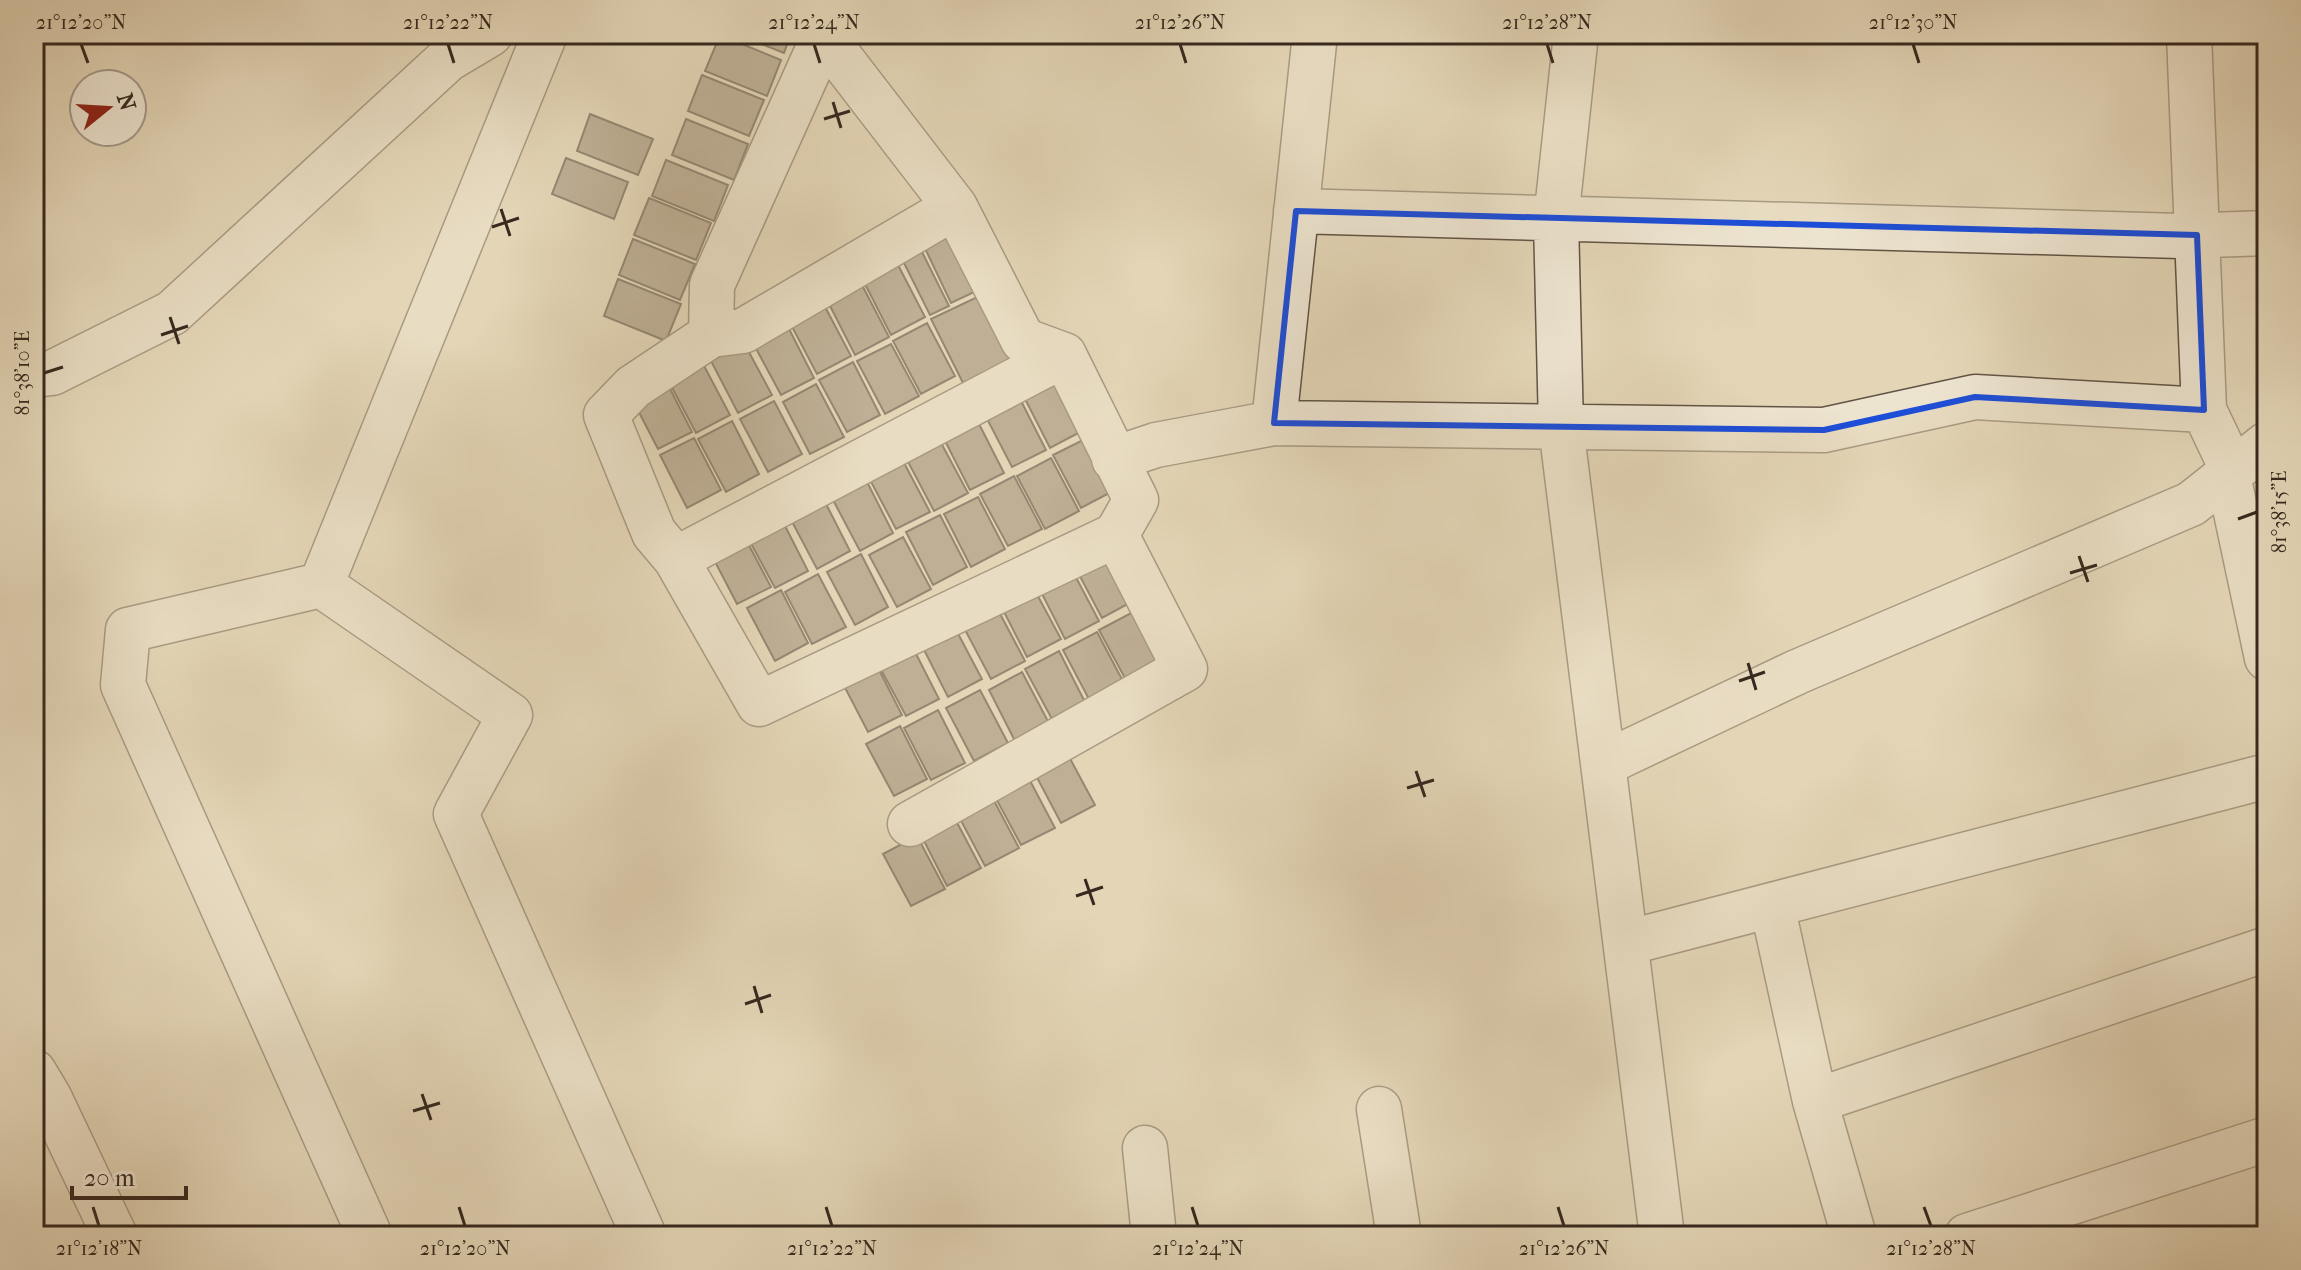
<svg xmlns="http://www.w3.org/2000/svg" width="2301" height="1270" font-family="'IM FELL French Canon',serif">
<rect width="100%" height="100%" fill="#e3d5b6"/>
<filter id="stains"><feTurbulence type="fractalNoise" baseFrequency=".0025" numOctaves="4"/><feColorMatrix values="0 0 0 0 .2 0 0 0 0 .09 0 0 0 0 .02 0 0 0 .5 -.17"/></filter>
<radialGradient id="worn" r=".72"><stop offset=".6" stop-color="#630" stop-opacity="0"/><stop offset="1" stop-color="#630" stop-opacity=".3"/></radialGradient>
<!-- building -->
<path fill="#90826e" stroke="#37291f" stroke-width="2" d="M736,34H791L784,53Z
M720,35L781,60L767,96L705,71Z
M702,75L764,100L749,136L688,111Z
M590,114L653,139L638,175L577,151Z
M686,119L748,144L734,180L672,155Z
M566,158L628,182L614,219L552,194Z
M666,160L728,185L714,221L652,196Z
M649,198L711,223L696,260L634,235Z
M950,229L989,285L951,303L923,244Z
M633,239L695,264L680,300L619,275Z
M920,248L949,306L930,315L901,257Z
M898,265L925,317L891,335L864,282Z
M618,279L681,304L666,341L604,316Z
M862,285L889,337L855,355L828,302Z
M992,290L1021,358L963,383L931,319Z
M823,303L851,356L817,374L789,321Z
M927,323L955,376L921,394L893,341Z
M787,325L814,378L781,395L753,343Z
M744,343L772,395L738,413L711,361Z
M891,344L919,396L885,414L857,361Z
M702,362L730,415L696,433L668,380Z
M853,362L880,415L847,432L819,380Z
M1056,378L1084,430L1050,448L1023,395Z
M665,379L692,432L658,449L631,397Z
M816,384L844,437L810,454L783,402Z
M1019,397L1046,450L1012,467L985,415Z
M774,401L802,454L768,472L740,419Z
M977,420L1004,473L970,490L943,437Z
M732,421L759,474L726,492L698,439Z
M694,438L721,490L687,508L660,455Z
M1087,438L1115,490L1081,508L1053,455Z
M940,441L968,493L934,511L906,458Z
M1051,458L1079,511L1045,529L1017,476Z
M902,459L930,512L896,529L868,476Z
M1014,476L1042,529L1008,546L980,494Z
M866,480L893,533L860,551L832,498Z
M978,497L1005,549L971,567L944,514Z
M823,498L850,551L817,569L789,516Z
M940,515L967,567L933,585L906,532Z
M781,518L808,571L775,588L747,536Z
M743,534L771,587L737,604L710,552Z
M903,537L931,589L897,607L869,555Z
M1108,548L1135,600L1102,618L1074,565Z
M861,554L888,607L855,625L827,572Z
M1071,568L1099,621L1065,639L1038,586Z
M818,574L846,627L812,644L785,592Z
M1033,587L1061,639L1027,657L1000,604Z
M781,590L808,643L775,661L747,608Z
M997,608L1025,661L991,679L963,626Z
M1133,612L1161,665L1127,682L1099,630Z
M954,626L982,679L948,697L921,644Z
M1097,632L1125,685L1091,703L1063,650Z
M912,646L939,699L906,716L878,664Z
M1059,651L1086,704L1053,721L1025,669Z
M875,662L902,715L868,732L841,680Z
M1022,672L1050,725L1016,743L989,690Z
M980,690L1008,743L974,761L946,708Z
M938,710L965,763L931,780L904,728Z
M900,726L927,779L894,796L866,744Z
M1067,753L1095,805L1061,823L1033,770Z
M1027,775L1055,828L1021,845L993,793Z
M991,795L1019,848L985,866L957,813Z
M953,815L981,868L947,886L920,833Z
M917,836L945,889L911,906L883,854Z"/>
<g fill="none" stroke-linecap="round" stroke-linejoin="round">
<defs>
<path id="minor" d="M545,34L321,585L510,715L456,814L644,1236
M822,34L955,207L1023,340L1064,355L1136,500L1116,535L1185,669L910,824
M1315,34L1274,423L1824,430L1975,397L2204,410
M1576,34L1556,220L1561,427L1662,1236
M2189,34L2204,410L2233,471
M955,207L743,331L711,335L633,387L606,415L654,533L676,559L759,704L1116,535
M1296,211L2180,236L2267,233
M711,335L712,285L824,36
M34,375L52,373L172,313L448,59L490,34
M1114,459L1156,445L1274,423
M2228,475L2267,658
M676,559L1064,355
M321,585L128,630L123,685L370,1236
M1603,764L1797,672L2191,504L2267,444
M1772,905L1815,1101L2267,949
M1626,943L2267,776
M34,1072L49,1097L115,1236
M1815,1101L1854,1236
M1379,1109L1399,1236
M1145,1148L1154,1236
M1967,1236L2267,1139"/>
</defs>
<!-- minor casing -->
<use href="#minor" stroke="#625445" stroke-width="47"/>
<!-- minor -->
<use href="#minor" stroke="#ede4d0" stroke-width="44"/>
</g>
<!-- marked area -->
<path d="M0 0H2301V1270H0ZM1296,211L2197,235L2204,410L1975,397L1824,430L1274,423Z" fill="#e3d5b6" fill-opacity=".55" fill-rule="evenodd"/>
<path fill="none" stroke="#1d4ed8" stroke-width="6" stroke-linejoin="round" d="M1296,211L2197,235L2204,410L1975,397L1824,430L1274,423Z"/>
<!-- ticks -->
<path fill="none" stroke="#37291f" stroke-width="3" d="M81,44L88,63M448,44L454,63M814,44L820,63M1180,44L1186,63M1547,44L1553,63M1913,44L1919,63M833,102L841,128M824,119L850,111M501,209L510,236M492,227L519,218M170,317L179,344M161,335L188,326M44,373L63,367M2238,519L2257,512M2079,556L2088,582M2070,573L2097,565M1748,663L1756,690M1739,681L1765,672M1416,771L1425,797M1407,788L1434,780M1085,879L1094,905M1076,896L1103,887M754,986L762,1013M745,1004L771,995M422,1094L431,1120M413,1111L440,1103M93,1207L99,1226M459,1207L465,1226M826,1207L832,1226M1192,1207L1198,1226M1558,1207L1564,1226M1924,1207L1931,1226"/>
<!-- margin -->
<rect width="2301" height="1270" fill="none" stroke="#e3d5b6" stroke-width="88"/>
<!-- north arrow -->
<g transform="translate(108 108) rotate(72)"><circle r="38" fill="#ede4d0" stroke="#a49989" stroke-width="2"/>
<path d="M0-6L14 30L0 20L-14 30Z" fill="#8f2418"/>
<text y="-12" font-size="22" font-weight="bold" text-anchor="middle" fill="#37291f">N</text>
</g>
<!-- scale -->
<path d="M72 1186v12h114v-12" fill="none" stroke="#37291f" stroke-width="4"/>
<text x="84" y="1186" font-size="24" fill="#37291f" stroke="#ede4d0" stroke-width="6" paint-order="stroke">20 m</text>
<rect x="44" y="44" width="2213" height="1182" fill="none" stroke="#37291f" stroke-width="3"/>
<g font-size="20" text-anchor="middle" fill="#37291f">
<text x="81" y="29">21°12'20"N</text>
<text x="448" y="29">21°12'22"N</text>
<text x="814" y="29">21°12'24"N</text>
<text x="1180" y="29">21°12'26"N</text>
<text x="1547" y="29">21°12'28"N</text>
<text x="1913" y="29">21°12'30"N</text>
<text transform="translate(22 373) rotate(-90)" y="7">81°38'10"E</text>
<text transform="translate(2279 512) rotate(-90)" y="7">81°38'15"E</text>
<text x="99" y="1255">21°12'18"N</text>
<text x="465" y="1255">21°12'20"N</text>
<text x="832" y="1255">21°12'22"N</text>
<text x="1198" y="1255">21°12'24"N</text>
<text x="1564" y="1255">21°12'26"N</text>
<text x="1931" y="1255">21°12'28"N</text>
</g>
<rect width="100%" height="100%" filter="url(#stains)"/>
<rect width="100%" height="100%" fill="url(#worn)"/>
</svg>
